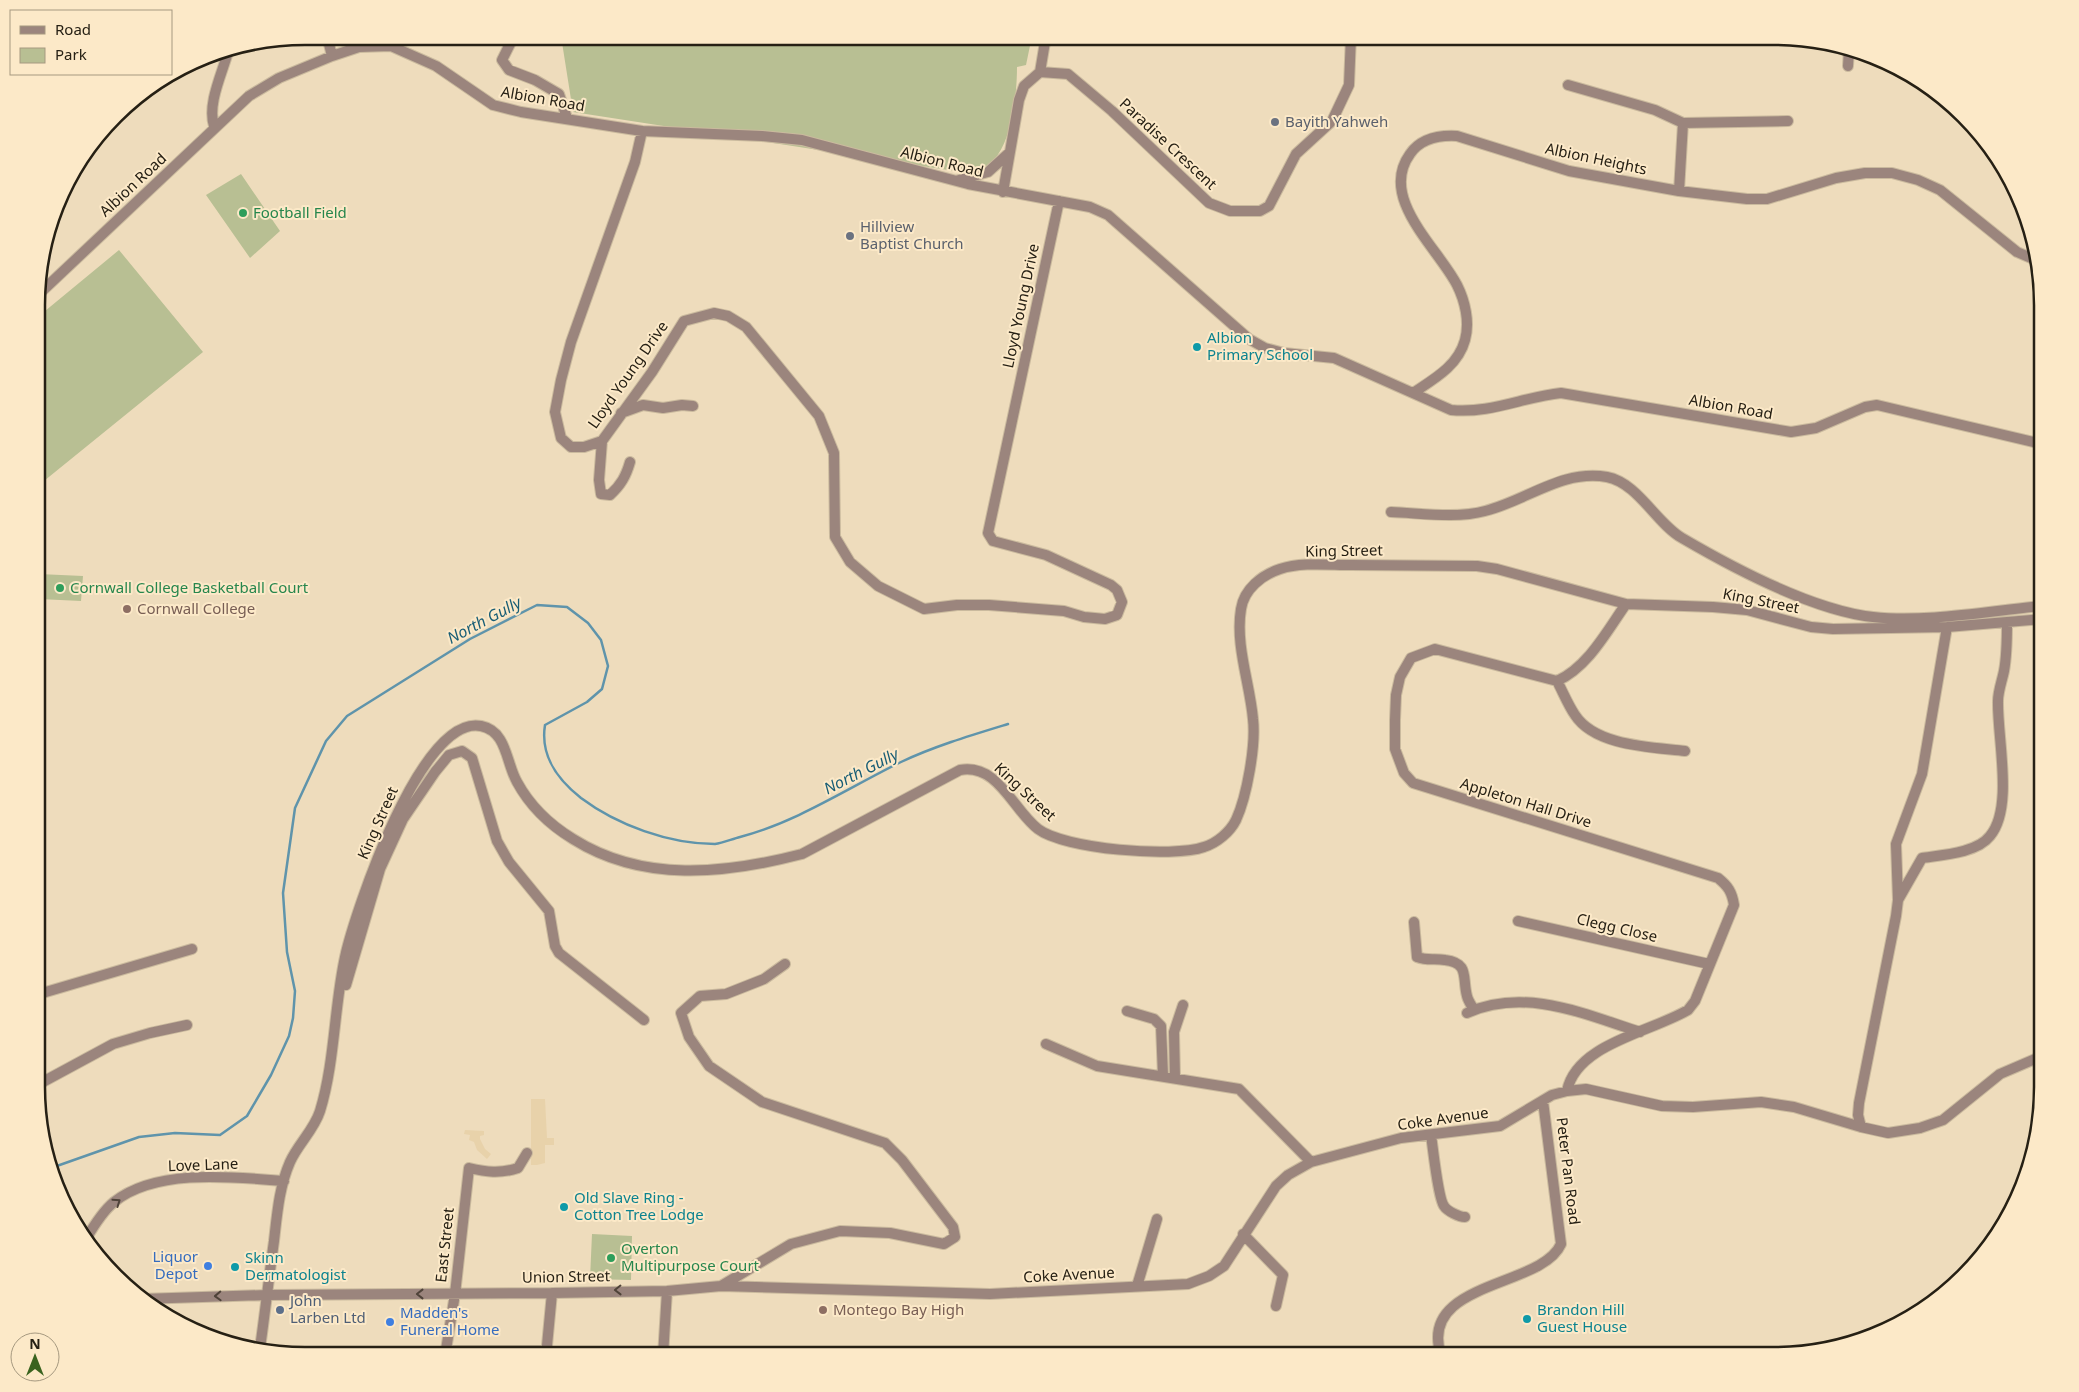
<svg xmlns="http://www.w3.org/2000/svg" width="2079" height="1392" font-family="'Noto Sans',sans-serif">
<rect width="100%" height="100%" fill="#eedcbc"/>
<!-- built -->
<path fill="#e8d2aa" d="M531,1099H545L547,1138H554V1145H545V1163L537,1165H531Z
M465,1130L484,1131V1135L480,1136V1139L485,1149L491,1154L487,1159L477,1150L474,1142L469,1140L470,1135L464,1134Z"/>
<!-- green -->
<path fill="#b8bf93" d="M561,36H1032L1026,65L1017,67C1017,95 1012,153 984,168C978,171 967,171 961,172L573,112Z
M241,174L280,231L250,258L206,195Z
M119,250L203,352L39,485V316Z
M39,574L83,576L81,601L39,599Z
M592,1234L632,1236L631,1280L590,1279Z"/>
<g fill="none" stroke-linecap="round" stroke-linejoin="round">
<!-- stream -->
<path stroke="#5f94ab" stroke-width="2.5" d="M54,1167L139,1137L175,1133L220,1135L247,1116L271,1075L289,1036L293,1018L295,991L287,952L283,893L295,808L326,741L347,716L470,639L537,605L567,607L588,623L601,640L608,666L602,689L587,702L545,725C540,756 557,779 581,798C617,825 669,844 715,844C723,843 732,839 740,837C797,822 848,788 901,762C935,746 972,735 1008,724"/>
<defs>
<path id="minor" d="M327,36L332,56
M514,36L502,60L509,70L535,80L559,94L567,118
M1848,66L1849,49
M1040,72L1068,74L1112,111L1209,203L1230,211H1260L1269,206L1296,154L1332,121L1349,85L1351,36
M1040,72L1046,36
M1568,85L1655,110L1683,123
M214,126C207,104 222,74 228,52
M642,131L635,162L571,342L561,380L555,412L561,438L571,447H584L602,441L652,372L684,321L714,313L728,316L746,327L819,416L834,453L835,537L850,562L878,586L924,609L957,605H989L1064,611L1084,617L1105,619L1117,615L1122,602L1117,590L1111,585L1046,555L993,541L988,533L1059,201
M959,180L988,172L1009,153
M1679,191L1683,123L1788,121
M1003,192L1019,100L1024,86L1040,72
M39,294L249,96L279,78L332,56L359,47L391,46L436,66L493,105L521,112L642,131L762,136L802,140L968,184L1090,207L1108,215L1249,339L1265,348L1284,353L1334,358L1451,410C1490,414 1523,397 1561,393L1791,432L1816,428L1865,407L1877,405L2042,444
M1413,393C1434,379 1458,366 1465,340C1470,322 1465,301 1457,285C1438,248 1378,198 1410,154C1421,138 1439,135 1457,136L1569,171L1679,191L1747,199H1767L1836,178L1865,173H1892L1918,180L1940,190L2017,252L2038,261
M621,413L643,405L663,408L682,405L693,406
M602,441L599,480L601,494L610,495C621,485 626,476 630,462
M1391,512C1420,513 1456,519 1485,511C1526,501 1562,469 1607,477C1638,483 1656,523 1682,538C1735,569 1812,610 1873,617C1925,623 1989,611 2042,606
M1557,681C1563,692 1568,705 1575,715C1595,746 1651,747 1685,751
M1898,900L1922,858C1942,855 1977,853 1990,836C2014,808 1997,737 1998,701C1998,691 2002,681 2004,671C2007,655 2007,638 2007,622
M1518,921L1709,964
M1414,922L1417,957C1428,961 1434,958 1445,960C1470,963 1462,978 1467,996C1468,1001 1472,1006 1474,1010
M346,985L380,869L403,819L435,772L449,755L462,751L472,758L497,841L509,862L549,911L555,946L559,953L644,1020
M39,994L192,949
M1127,1011L1154,1019L1161,1026L1163,1076
M1467,1013C1525,987 1584,1014 1640,1032
M1046,1044L1097,1066L1239,1089L1311,1162
M1175,1078L1174,1032L1183,1005
M39,1084L113,1044L150,1033L187,1025
M1567,1091C1576,1044 1651,1032 1688,1010L1695,1001L1734,905C1732,892 1728,886 1718,878L1413,783L1404,773L1395,749V720L1396,695L1400,677L1411,658L1435,649L1557,681C1588,667 1607,631 1626,604
M1861,1127L1858,1115L1859,1103L1896,916L1898,900L1896,844L1922,774L1947,627
M1431,1135C1433,1148 1438,1198 1444,1206C1447,1211 1459,1217 1465,1217
M1243,1234L1283,1275L1276,1306
M86,1239C93,1227 103,1211 114,1202C156,1168 233,1177 284,1181
M721,1286L791,1244L840,1231L890,1233L944,1244L955,1237L953,1227L902,1160L885,1143L762,1102L709,1066L689,1037L681,1013L700,996L726,994L764,979L785,964
M1137,1286L1157,1219
M141,1299L267,1295L552,1293L667,1291L721,1286L990,1294L1188,1284L1209,1276L1224,1266L1276,1186L1288,1175L1311,1162L1401,1138L1500,1126L1552,1095L1567,1091L1586,1089L1662,1106L1693,1107L1761,1102L1794,1107L1861,1127L1888,1133L1920,1128L1943,1120L2000,1074L2042,1056
M260,1348C265,1313 269,1277 274,1241C277,1215 279,1187 290,1162C298,1144 314,1130 320,1111C335,1062 334,1007 345,957C355,912 421,714 481,726C507,731 506,763 517,782C530,806 550,825 573,839C643,883 725,874 802,854L960,770C998,763 1013,810 1038,829C1064,849 1173,858 1204,847C1217,843 1230,832 1236,820C1247,796 1256,745 1253,719C1250,684 1235,645 1241,609C1244,589 1262,575 1280,569C1302,562 1328,565 1351,565C1393,565 1435,566 1477,566L1497,569L1626,604L1713,607L1747,610L1811,627L1833,629L1947,627L2042,619
M446,1351H546
M1441,1355C1417,1281 1542,1288 1561,1244L1543,1101
M445,1356L455,1294L469,1168C486,1172 500,1174 518,1168L527,1153
M546,1356L552,1293
M663,1356L667,1291"/>
</defs>
<!-- minor casing -->
<use href="#minor" stroke="#caba9e" stroke-width="12"/>
<!-- minor -->
<use href="#minor" stroke="#9b857d" stroke-width="10"/>
</g>
<!-- one-way arrows -->
<defs><path id="oneway-chevron" d="M-2-3.5L2.5 0L-2 3.5" fill="none" stroke-width="1.6" stroke-linecap="round" stroke-linejoin="round" transform="scale(1.25)"/></defs>
<g stroke="#4f4339">
<use href="#oneway-chevron" transform="translate(117 1202) rotate(-35)"/>
<use href="#oneway-chevron" transform="translate(618 1290) rotate(179)"/>
<use href="#oneway-chevron" transform="translate(420 1294) rotate(180)"/>
<use href="#oneway-chevron" transform="translate(218 1296) rotate(178)"/>
</g>
<!-- markers -->
<g fill="#6b7280" stroke="#fce9c8" stroke-width="2">
<circle cx="1275" cy="122" r="5"/>
<circle cx="850" cy="236" r="5"/>
</g>
<g fill="#2e9e5b" stroke="#fce9c8" stroke-width="2">
<circle cx="243" cy="213" r="5"/>
<circle cx="60" cy="588" r="5"/>
<circle cx="611" cy="1258" r="5"/>
</g>
<g fill="#0f9aa8" stroke="#fce9c8" stroke-width="2">
<circle cx="1197" cy="347" r="5"/>
<circle cx="564" cy="1207" r="5"/>
<circle cx="235" cy="1267" r="5"/>
<circle cx="1527" cy="1319" r="5"/>
</g>
<g fill="#8d6e63" stroke="#fce9c8" stroke-width="2">
<circle cx="127" cy="609" r="5"/>
<circle cx="823" cy="1310" r="5"/>
</g>
<g fill="#3f7fe0" stroke="#fce9c8" stroke-width="2">
<circle cx="208" cy="1266" r="5"/>
<circle cx="390" cy="1322" r="5"/>
</g>
<circle fill="#5c6f8a" stroke="#fce9c8" stroke-width="2" cx="280" cy="1310" r="5"/>
<g text-anchor="middle" stroke-width="4" stroke-linejoin="round" paint-order="stroke">
<!-- street labels -->
<g font-size="15" fill="#262014" stroke="#fce9c8">
<text transform="translate(543 99) rotate(10)" y="5">Albion Road</text>
<text transform="translate(1168 144) rotate(43)" y="5">Paradise Crescent</text>
<text transform="translate(1596 159) rotate(12)" y="5">Albion Heights</text>
<text transform="translate(942 162) rotate(14)" y="5">Albion Road</text>
<text transform="translate(133 185) rotate(-43)" y="5">Albion Road</text>
<text transform="translate(1021 306) rotate(-78)" y="5">Lloyd Young Drive</text>
<text transform="translate(628 375) rotate(-55)" y="5">Lloyd Young Drive</text>
<text transform="translate(1731 407) rotate(10)" y="5">Albion Road</text>
<text transform="translate(1344 551) rotate(-1)" y="5">King Street</text>
<text transform="translate(1761 601) rotate(11)" y="5">King Street</text>
<text transform="translate(1025 792) rotate(43)" y="5">King Street</text>
<text transform="translate(1526 803) rotate(17)" y="5">Appleton Hall Drive</text>
<text transform="translate(378 823) rotate(-66)" y="5">King Street</text>
<text transform="translate(1617 928) rotate(13)" y="5">Clegg Close</text>
<text transform="translate(1443 1119) rotate(-8)" y="5">Coke Avenue</text>
<text transform="translate(203 1165) rotate(-2)" y="5">Love Lane</text>
<text transform="translate(1568 1171) rotate(83)" y="5">Peter Pan Road</text>
<text transform="translate(445 1245) rotate(-84)" y="5">East Street</text>
<text transform="translate(1069 1275) rotate(-3)" y="5">Coke Avenue</text>
<text transform="translate(566 1277) rotate(-1)" y="5">Union Street</text>
</g>
<!-- worship labels -->
<g font-size="15" fill="#5b616d" stroke="#fce9c8" text-anchor="start">
<text x="1285" y="127">Bayith Yahweh</text>
<text x="860" y="232">Hillview<tspan x="860" dy="17">Baptist Church</tspan></text>
</g>
<!-- leisure labels -->
<g font-size="15" fill="#27864d" stroke="#fce9c8" text-anchor="start">
<text x="253" y="218">Football Field</text>
<text x="70" y="593">Cornwall College Basketball Court</text>
<text x="621" y="1254">Overton<tspan x="621" dy="17">Multipurpose Court</tspan></text>
</g>
<!-- culture labels -->
<g font-size="15" fill="#0d838f" stroke="#fce9c8" text-anchor="start">
<text x="1207" y="343">Albion<tspan x="1207" dy="17">Primary School</tspan></text>
<text x="574" y="1203">Old Slave Ring -<tspan x="574" dy="17">Cotton Tree Lodge</tspan></text>
<text x="245" y="1263">Skinn<tspan x="245" dy="17">Dermatologist</tspan></text>
<text x="1537" y="1315">Brandon Hill<tspan x="1537" dy="17">Guest House</tspan></text>
</g>
<!-- education labels -->
<g font-size="15" fill="#785e54" stroke="#fce9c8" text-anchor="start">
<text x="137" y="614">Cornwall College</text>
<text x="833" y="1315">Montego Bay High</text>
</g>
<!-- shop labels -->
<g font-size="15" fill="#366cbe" stroke="#fce9c8" text-anchor="end">
<text x="198" y="1262">Liquor<tspan x="198" dy="17">Depot</tspan></text>
<text x="400" y="1318" text-anchor="start">Madden's<tspan x="400" dy="17">Funeral Home</tspan></text>
</g>
<!-- service labels -->
<g font-size="15" fill="#4e5e75" stroke="#fce9c8" text-anchor="start">
<text x="290" y="1306">John<tspan x="290" dy="17">Larben Ltd</tspan></text>
</g>
<!-- water labels -->
<g font-size="16" font-style="italic" fill="#185d75" stroke="#fce9c8">
<text transform="translate(484 620) rotate(-28)" y="6">North Gully</text>
<text transform="translate(861 771) rotate(-27)" y="6">North Gully</text>
</g>
</g>
<!-- crop -->
<path d="M0 0H2079V1392H0ZM305 45H1774A260 260 0 0 1 2034 305V1087A260 260 0 0 1 1774 1347H305A260 260 0 0 1 45 1087V305A260 260 0 0 1 305 45Z" fill="#fce9c8" fill-rule="evenodd"/>
<path fill="none" stroke="#262014" stroke-width="2.5" d="M305 45H1774A260 260 0 0 1 2034 305V1087A260 260 0 0 1 1774 1347H305A260 260 0 0 1 45 1087V305A260 260 0 0 1 305 45Z"/>
<!-- legend -->
<rect x="10" y="10" width="162" height="65" fill="#fce9c8" stroke="#a69980"/>
<rect x="20" y="26" width="25" height="8" fill="#9b857d" stroke="#a69980"/>
<text x="55" y="35" font-size="15" fill="#262014">Road</text>
<rect x="20" y="48" width="25" height="15" fill="#b8bf93" stroke="#a69980"/>
<text x="55" y="60" font-size="15" fill="#262014">Park</text>
<!-- north arrow -->
<g transform="translate(35 1357)"><circle r="24" fill="#fce9c8" stroke="#a69980"/>
<path d="M0-4L9 19L0 12L-9 19Z" fill="#3a631f"/>
<text y="-8" font-size="14" font-weight="bold" text-anchor="middle" fill="#262014">N</text>
</g>
</svg>
